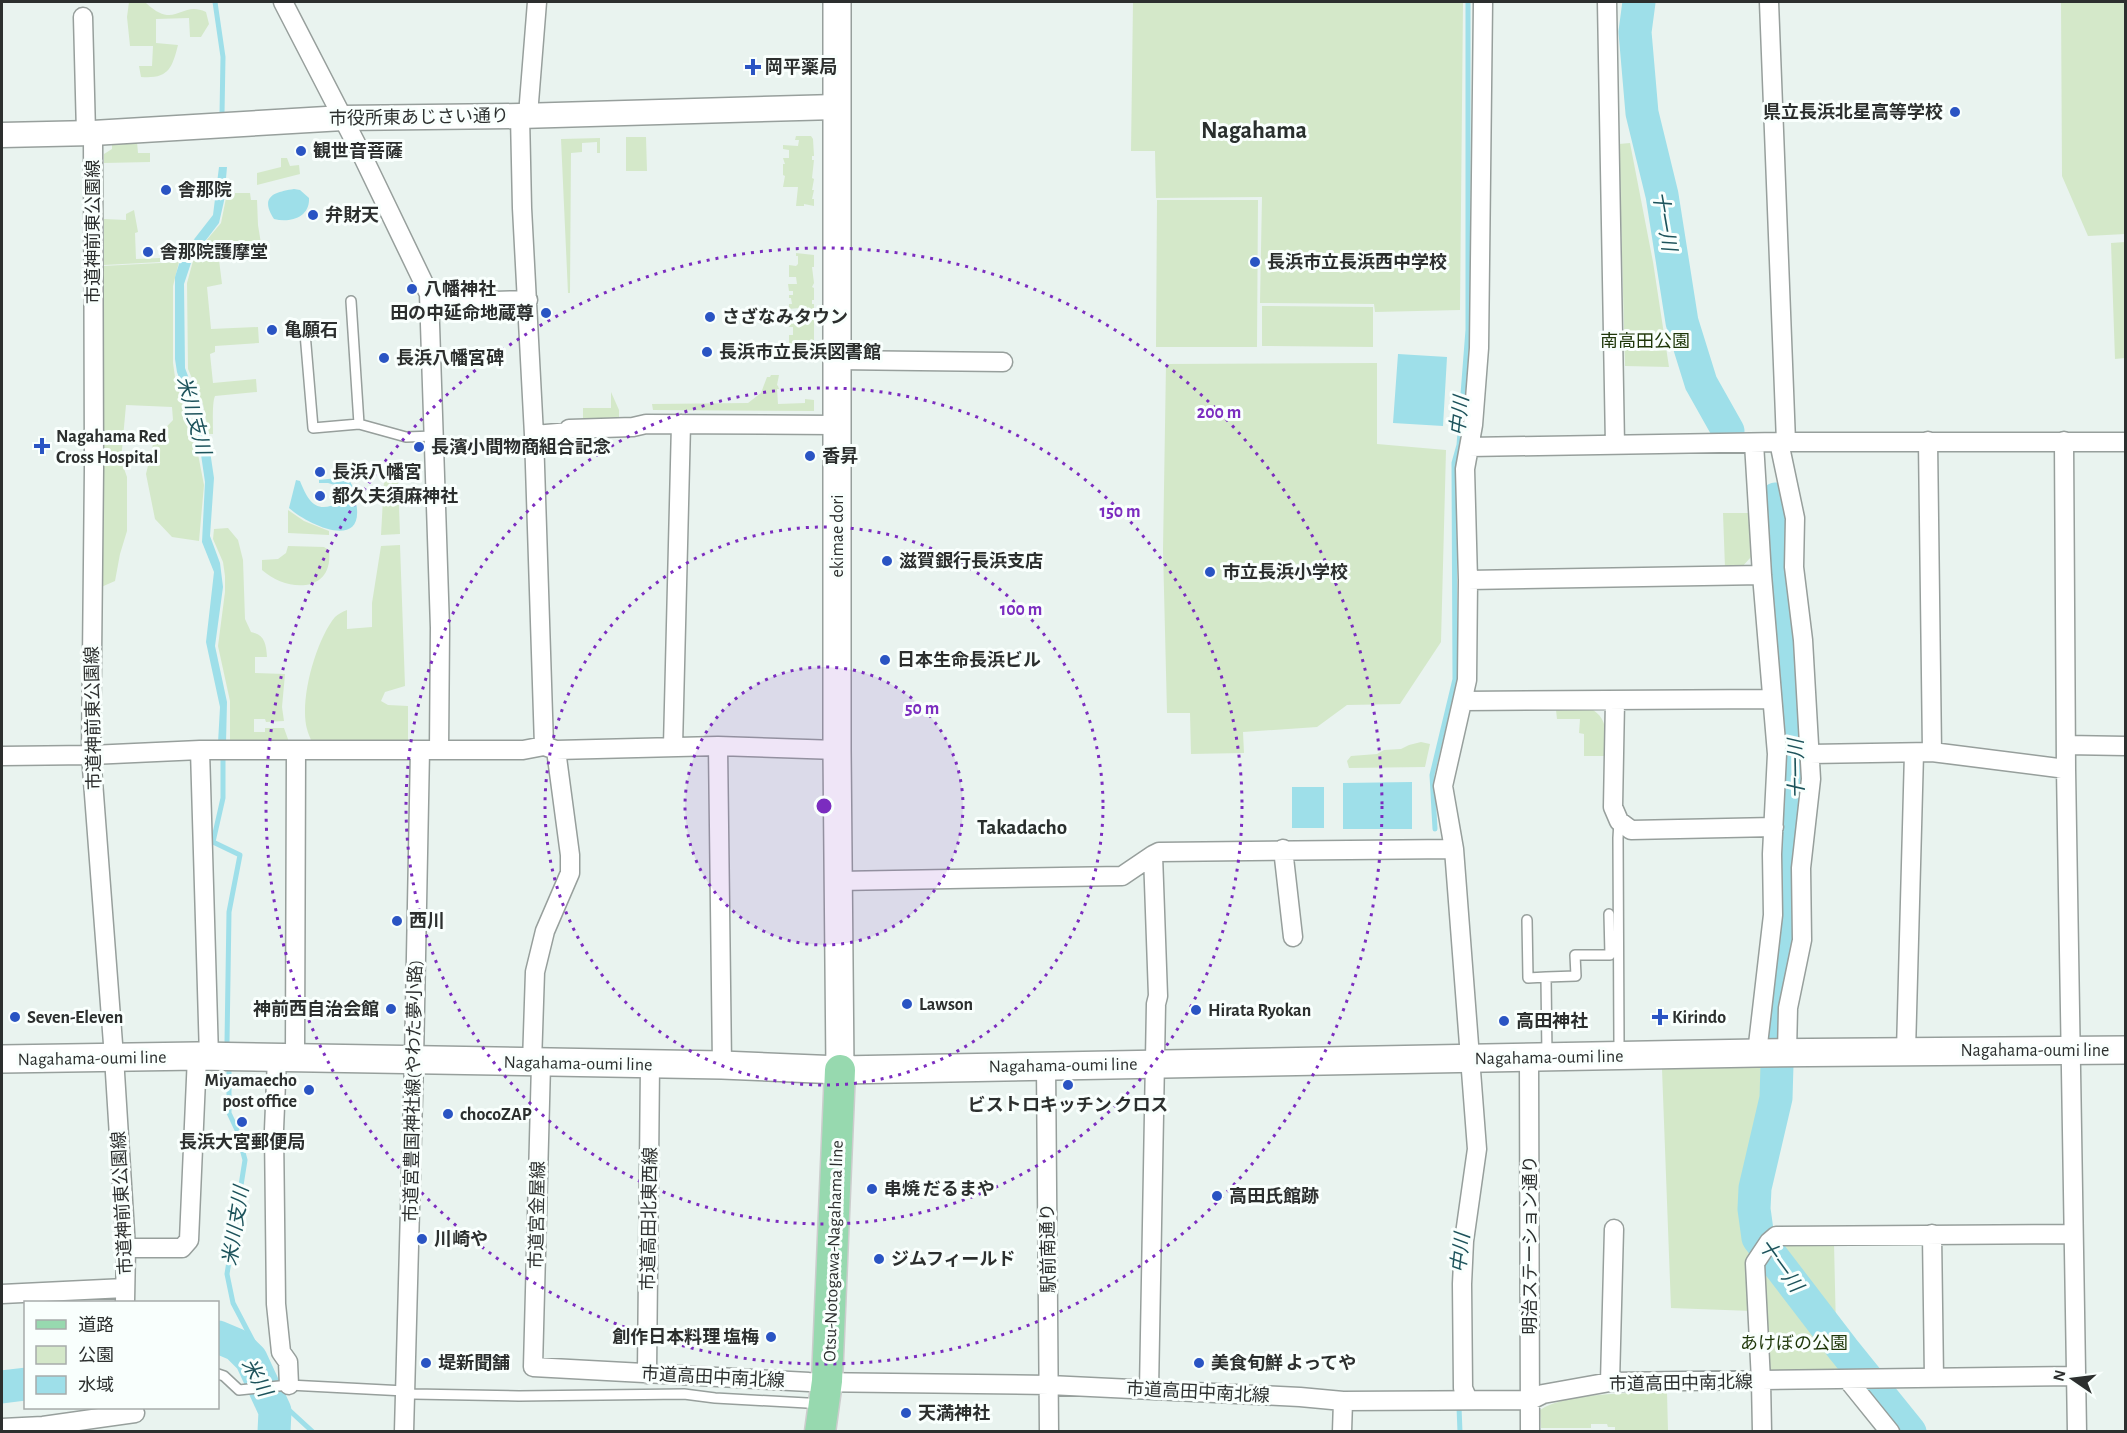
<svg xmlns="http://www.w3.org/2000/svg" width="2127" height="1433" font-family="'Alegreya Sans','Noto Sans JP',sans-serif">
<rect width="100%" height="100%" fill="#e9f3ef"/>
<!-- green -->
<path fill="#d4e8c9" d="M129,2H148L146,3C176,31 180,0 206,12L209,24L201,37H190L189,18L156,19V43L178,45C172,69 168,79 141,77L139,66H152L153,46H130L127,17Z
M1133,2H1463L1460,310L1375,312L1374,304L1260,303L1262,197L1156,198L1155,151H1131Z
M2061,2H2125V234L2088,236L2062,176Z
M796,136H811L813,139L814,156H812V160H814L812,178L814,179L812,190H814L812,199H814V206L804,204V206H796L798,187H783L785,176L783,175V164H785L783,158H789V150L783,149V145L798,146L799,140H795Z
M626,137H646L647,171H626Z
M600,138V153H597V142L582,143V152L571,153L570,293H568L561,139Z
M137,142L138,153H150V162L104,163V154L112,149V143Z
M1630,143L1653,262L1669,367L1625,366L1619,144Z
M281,158H287L290,166L299,165L300,174L257,185V173L281,167Z
M235,193H250L251,200H257L258,225L263,256L245,257L205,242L221,223L226,198L234,197Z
M1157,200H1258L1257,347H1156Z
M134,210L138,232L135,233L136,259L160,258V262L104,265V219L126,220V214Z
M2125,242V358L2115,359L2111,243Z
M796,253L814,255V267H812L814,283L812,287L814,288V300H812V304H814V362L805,360V355H798V349H789V335H793V327H789L790,324L789,314H799V308L789,309V304H792L791,298H789V295H793V291H789L788,284H797L796,277H789V265L796,266L798,264V256H796Z
M219,260L222,284L207,287L211,329L258,327L259,343L215,346V352L210,354L213,383L256,379L257,392L215,396C212,402 213,426 213,434H209L203,404L188,369L187,283L193,261Z
M179,262L173,286V363L175,377L190,413L204,485L199,541L172,537L155,519L146,474L154,440L173,420L172,407L126,405L121,460L127,477V531L120,554L115,581L99,588L103,266Z
M1262,306L1373,307V347L1262,346Z
M1377,363V444L1446,450L1441,642L1400,704L1347,705L1317,727L1243,732L1244,753L1191,754L1190,713H1167L1163,550L1166,364Z
M771,375H779L777,385L778,386L779,389H777L778,404L805,403V399L814,400V411L653,410L652,404L748,403L761,393L767,377H770Z
M611,392L619,410V421L583,422V408H611Z
M398,480L400,534L381,535L384,481Z
M288,510L304,521L329,531V535L288,533Z
M1723,513H1750L1751,557L1741,568H1725Z
M228,528L238,540L243,560L245,619L251,632C265,635 266,644 267,657H255V673L285,674L282,707L284,721L266,722L265,719H254V732H265V728H284L289,742H230V701L218,646L225,592V576L223,562L213,539L214,529Z
M400,545L405,686L385,692L381,701L388,705L408,706V741L312,742C310,738 308,733 307,729C299,700 316,640 335,617C338,614 342,612 347,610V629L372,627V603L381,546Z
M288,546L324,547L329,550C334,594 286,592 262,570V560L278,559L286,553Z
M1556,710H1593C1610,721 1605,738 1605,756H1584V734L1579,733L1580,719H1557Z
M1421,742L1430,744L1425,767L1349,768L1347,761L1351,756L1377,754L1384,750L1401,749L1409,745Z
M1764,1067L1765,1087L1747,1164L1742,1223L1751,1258L1752,1311L1671,1308L1662,1069Z
M1779,1243H1834L1836,1330L1772,1250Z
M1766,1260L1854,1372H1772L1766,1366L1764,1263Z
M1667,1392L1668,1431H1615V1427H1608L1607,1424H1591V1428H1541L1540,1410C1567,1392 1635,1393 1667,1392Z"/>
<!-- water -->
<path fill="#9edfe9" d="M219,167H227L224,201L219,223L193,257L184,284L185,368L206,424L214,478L210,536L220,563L223,587L215,646L227,702L226,743H218L220,707L206,642L214,572L202,542L205,482L197,427L177,372L175,359V277L179,264L188,247L213,215Z
M294,189L300,190L309,198C310,217 291,223 274,219C259,196 275,192 294,189Z
M1398,354L1447,357L1443,426L1393,423Z
M337,478L349,480C354,487 355,494 356,502C366,552 308,525 289,508L296,480L300,481C308,501 316,515 340,502L342,494L338,486L328,483H319V480Z
M1412,782V829H1343V783Z
M1292,787H1324V828H1292Z"/>
<g fill="none" stroke-linecap="round" stroke-linejoin="round">
<!-- stream -->
<path stroke="#9edfe9" stroke-width="5" d="M215,2L223,57L222,114
M223,759V798L213,842L240,855L229,912L227,1043
M1435,829L1432,775L1455,679L1454,463L1459,445L1468,330V2
M229,1070V1113L237,1130L245,1160L227,1274L233,1303L289,1410L313,1432
M1459,1407L1460,1432"/>
<!-- river -->
<path stroke="#9edfe9" stroke-width="33" d="M1639,2L1635,32L1642,113L1662,195L1682,322L1701,383L1728,431
M1776,499L1798,776L1790,892V932L1780,1007L1779,1035
M1777,1065L1776,1098L1755,1188L1754,1209L1758,1238L1843,1349L1910,1432
M218,1337L237,1345L251,1359L275,1411L274,1432
M2,1387L26,1384"/>
<defs>
<path id="service" d="M351,301L359,424L406,437L434,436
M305,333L313,428L359,424
M1619,821L1618,838L1619,1045
M1527,920L1528,978L1546,977L1547,1055
M1546,977L1576,976L1575,955H1610L1609,914
M218,1374L224,1376L239,1390L289,1385L405,1391L413,1394L519,1396L684,1394L715,1398L807,1403L820,1405"/>
<path id="minor" d="M283,2L364,159L429,294L440,628L439,750
M1607,2L1615,445
M1769,2L1786,442
M83,17L86,133
M528,115L537,2
M520,116L522,208L534,435L544,746
M93,133L94,468L91,755L114,1057L126,1248L125,1302
M430,303L528,300
M836,360L1003,362
M534,435L570,432L569,429L633,427L646,424L836,425
M1928,441L1932,752
M2064,441L2066,769L2077,1432
M1779,442L1795,518L1794,567L1803,640L1811,779L1801,868L1802,940L1788,1008L1787,1052
M1754,443L1762,575L1777,754L1772,854L1773,915L1757,1053
M1469,447L1786,442H2126
M1468,580L1762,575
M1463,701L1772,699
M1615,701L1613,807L1619,821L1631,830L1774,827
M2066,745L2126,746
M673,746L681,424
M718,746L722,1065
M200,750L209,1057
M1810,754L1932,752L2066,769
M2,756L91,755L200,750H523L544,746L556,750L718,746L837,750
M1283,849L1293,937
M1153,855L1159,852L1454,849
M839,881L1122,876L1153,855L1158,996L1156,1004L1149,1390
M1906,1051L1914,753
M277,1058L274,1130L276,1304L281,1352L288,1362L289,1385
M295,1058L296,750
M1529,1058L1530,1432
M532,1063L535,972L545,931L570,873V855L556,750
M541,1064L533,1367L809,1382L1049,1385L1300,1397L1343,1401L1531,1400L1543,1394L1610,1382L2076,1376
M1046,1065L1049,1432
M1932,1234L1934,1378
M126,1248H182L189,1240L197,1056
M2,1294L125,1288
M647,1374L650,1064
M1848,1380L1890,1432
M1610,1382L1614,1229
M1468,1400L1463,1388L1462,1284L1464,1241L1477,1149L1454,849L1443,786L1467,680L1468,580L1465,469L1473,425L1479,348L1483,2
M2,1428L43,1426L135,1413
M404,1432L414,1060L420,750
M1342,1432L1343,1401
M1762,1432L1761,1381L1755,1263L1769,1242L1776,1236L2073,1234"/>
<path id="tertiary" d="M2,135L93,133L343,118L520,116L836,107"/>
<path id="secondary" d="M837,2V750L840,1070
M2,1059L197,1056L722,1065L840,1070L1757,1053L2126,1050"/>
<path id="primary" d="M820,1432L827,1381L840,1070"/>
</defs>
<!-- service casing -->
<use href="#service" stroke="#979f9c" stroke-width="12"/>
<!-- minor casing -->
<use href="#minor" stroke="#979f9c" stroke-width="21"/>
<!-- tertiary casing -->
<use href="#tertiary" stroke="#979f9c" stroke-width="27"/>
<!-- secondary casing -->
<use href="#secondary" stroke="#979f9c" stroke-width="30"/>
<!-- primary casing -->
<use href="#primary" stroke="#cccdcd" stroke-width="33"/>
<!-- service -->
<use href="#service" stroke="#fff" stroke-width="9"/>
<!-- minor -->
<use href="#minor" stroke="#fff" stroke-width="18"/>
<!-- tertiary -->
<use href="#tertiary" stroke="#fff" stroke-width="24"/>
<!-- secondary -->
<use href="#secondary" stroke="#fff" stroke-width="27"/>
<!-- primary -->
<use href="#primary" stroke="#97d9af" stroke-width="30"/>
</g>
<!-- distance rings -->
<circle cx="824" cy="806" r="139" fill="#7b2cbf" fill-opacity=".12"/>
<g fill="none" stroke="#7b2cbf" stroke-width="3" stroke-dasharray="3 6">
<circle cx="824" cy="806" r="139"/>
<circle cx="824" cy="806" r="279"/>
<circle cx="824" cy="806" r="418"/>
<circle cx="824" cy="806" r="558"/>
</g>
<!-- markers -->
<g fill="#2a54c3" stroke="#f9fffd" stroke-width="2">
<path d="M750 58h6v6h6v6h-6v6h-6v-6h-6v-6h6z"/>
<circle cx="1955" cy="112" r="6"/>
<circle cx="301" cy="151" r="6"/>
<circle cx="166" cy="190" r="6"/>
<circle cx="313" cy="215" r="6"/>
<circle cx="148" cy="252" r="6"/>
<circle cx="1255" cy="262" r="6"/>
<circle cx="412" cy="289" r="6"/>
<circle cx="546" cy="313" r="6"/>
<circle cx="710" cy="317" r="6"/>
<circle cx="272" cy="330" r="6"/>
<circle cx="707" cy="352" r="6"/>
<circle cx="384" cy="358" r="6"/>
<path d="M39 437h6v6h6v6h-6v6h-6v-6h-6v-6h6z"/>
<circle cx="419" cy="447" r="6"/>
<circle cx="810" cy="456" r="6"/>
<circle cx="320" cy="472" r="6"/>
<circle cx="320" cy="496" r="6"/>
<circle cx="887" cy="561" r="6"/>
<circle cx="1210" cy="572" r="6"/>
<circle cx="885" cy="660" r="6"/>
<circle cx="397" cy="921" r="6"/>
<circle cx="907" cy="1004" r="6"/>
<circle cx="391" cy="1009" r="6"/>
<circle cx="1196" cy="1010" r="6"/>
<circle cx="15" cy="1017" r="6"/>
<path d="M1657 1008h6v6h6v6h-6v6h-6v-6h-6v-6h6z"/>
<circle cx="1504" cy="1021" r="6"/>
<circle cx="1068" cy="1085" r="6"/>
<circle cx="309" cy="1090" r="6"/>
<circle cx="448" cy="1114" r="6"/>
<circle cx="242" cy="1122" r="6"/>
<circle cx="872" cy="1189" r="6"/>
<circle cx="1217" cy="1196" r="6"/>
<circle cx="422" cy="1239" r="6"/>
<circle cx="879" cy="1259" r="6"/>
<circle cx="771" cy="1337" r="6"/>
<circle cx="426" cy="1363" r="6"/>
<circle cx="1199" cy="1363" r="6"/>
<circle cx="906" cy="1413" r="6"/>
</g>
<g text-anchor="middle" stroke-width="6" stroke-linejoin="round" paint-order="stroke">
<!-- poi labels -->
<g font-size="18" font-weight="bold" fill="#2c2f2e" stroke="#f9fffd" text-anchor="start">
<text x="765" y="73">岡平薬局</text>
<text x="1943" y="118" text-anchor="end">県立長浜北星高等学校</text>
<text x="313" y="157">観世音菩薩</text>
<text x="178" y="196">舎那院</text>
<text x="325" y="221">弁財天</text>
<text x="160" y="258">舎那院護摩堂</text>
<text x="1267" y="268">長浜市立長浜西中学校</text>
<text x="424" y="295">八幡神社</text>
<text x="534" y="319" text-anchor="end">田の中延命地蔵尊</text>
<text x="722" y="323">さざなみタウン</text>
<text x="284" y="336">亀願石</text>
<text x="719" y="358">長浜市立長浜図書館</text>
<text x="396" y="364">長浜八幡宮碑</text>
<text x="56" y="442">Nagahama Red<tspan x="56" dy="21">Cross Hospital</tspan></text>
<text x="431" y="453">長濱小間物商組合記念</text>
<text x="822" y="462">香昇</text>
<text x="332" y="478">長浜八幡宮</text>
<text x="332" y="502">都久夫須麻神社</text>
<text x="899" y="567">滋賀銀行長浜支店</text>
<text x="1222" y="578">市立長浜小学校</text>
<text x="897" y="666">日本生命長浜ビル</text>
<text x="409" y="927">西川</text>
<text x="919" y="1010">Lawson</text>
<text x="379" y="1015" text-anchor="end">神前西自治会館</text>
<text x="1208" y="1016">Hirata Ryokan</text>
<text x="27" y="1023">Seven-Eleven</text>
<text x="1672" y="1023">Kirindo</text>
<text x="1516" y="1027">高田神社</text>
<text x="297" y="1086" text-anchor="end">Miyamaecho<tspan x="297" dy="21">post office</tspan></text>
<text x="1068" y="1111" text-anchor="middle">ビストロキッチン クロス</text>
<text x="460" y="1120">chocoZAP</text>
<text x="242" y="1148" text-anchor="middle">長浜大宮郵便局</text>
<text x="884" y="1195">串焼 だるまや</text>
<text x="1229" y="1202">高田氏館跡</text>
<text x="434" y="1245">川崎や</text>
<text x="891" y="1265">ジムフィールド</text>
<text x="759" y="1343" text-anchor="end">創作日本料理 塩梅</text>
<text x="438" y="1369">堤新聞舗</text>
<text x="1211" y="1369">美食旬鮮 よってや</text>
<text x="918" y="1419">天満神社</text>
</g>
<!-- street labels -->
<g font-size="18" fill="#2c2f2e" stroke="#f9fffd">
<text transform="translate(419 117) rotate(-1)" y="6">市役所東あじさい通り</text>
<text transform="translate(93 232) rotate(-90)" y="6">市道神前東公園線</text>
<text transform="translate(837 536) rotate(-90)" y="6">ekimae dori</text>
<text transform="translate(93 718) rotate(-91)" y="6">市道神前東公園線</text>
<text x="2035" y="1056">Nagahama-oumi line</text>
<text transform="translate(1549 1057) rotate(-1)" y="6">Nagahama-oumi line</text>
<text transform="translate(92 1058) rotate(-1)" y="6">Nagahama-oumi line</text>
<text transform="translate(578 1063) rotate(1)" y="6">Nagahama-oumi line</text>
<text transform="translate(1063 1065) rotate(-1)" y="6">Nagahama-oumi line</text>
<text transform="translate(413 1091) rotate(-89)" y="6">市道宮豊国神社線(やわた夢小路)</text>
<text transform="translate(122 1203) rotate(-93)" y="6">市道神前東公園線</text>
<text transform="translate(537 1215) rotate(-89)" y="6">市道宮金屋線</text>
<text transform="translate(649 1219) rotate(-89)" y="6">市道高田北東西線</text>
<text transform="translate(1530 1245) rotate(-90)" y="6">明治ステーション通り</text>
<text transform="translate(1048 1248) rotate(-91)" y="6">駅前南通り</text>
<text transform="translate(833 1251) rotate(-88)" y="6">Otsu-Notogawa-Nagahama line</text>
<text transform="translate(713 1377) rotate(3)" y="6">市道高田中南北線</text>
<text transform="translate(1681 1383) rotate(-1)" y="6">市道高田中南北線</text>
<text transform="translate(1198 1392) rotate(3)" y="6">市道高田中南北線</text>
</g>
<!-- park labels -->
<g font-size="18" fill="#1e3709" stroke="#f9fffd">
<text x="1645" y="347">南高田公園</text>
<text x="1794" y="1349">あけぼの公園</text>
</g>
<!-- water labels -->
<g font-size="20" font-style="italic" fill="#1c535b" stroke="#f9fffd">
<text transform="translate(1665 221) rotate(80)" y="7">十一川</text>
<text transform="translate(194 415) rotate(75)" y="7">米川支川</text>
<text transform="translate(1459 416) rotate(-84)" y="7">中川</text>
<text transform="translate(1796 769) rotate(-91)" y="7">十一川</text>
<text transform="translate(235 1226) rotate(-81)" y="7">米川支川</text>
<text transform="translate(1460 1253) rotate(-84)" y="7">中川</text>
<text transform="translate(1781 1265) rotate(54)" y="7">十一川</text>
<text transform="translate(257 1377) rotate(61)" y="7">米川</text>
</g>
<!-- quarter labels -->
<g font-size="21" font-weight="bold" fill="#292f2d" stroke="#f9fffd">
<text x="1022" y="834">Takadacho</text>
</g>
<!-- district labels -->
<g font-size="24" font-weight="bold" fill="#292f2d" stroke="#f9fffd">
<text x="1254" y="138">Nagahama</text>
</g>
</g>
<circle cx="824" cy="806" r="9" fill="#7b2cbf" stroke="#f9fffd" stroke-width="3"/>
<g font-size="18" text-anchor="middle" font-weight="bold" fill="#7b2cbf" stroke="#f9fffd" stroke-width="6" stroke-linejoin="round" paint-order="stroke">
<text x="1219" y="418">200 m</text>
<text x="1120" y="517">150 m</text>
<text x="1021" y="615">100 m</text>
<text x="922" y="714">50 m</text>
</g>
<!-- border -->
<rect width="2127" height="1433" fill="none" stroke="#2c2f2e" stroke-width="6"/>
<!-- legend -->
<rect x="24" y="1301" width="195" height="108" fill="#f9fffd" stroke="#a7acaa" stroke-width="1.5"/>
<rect x="36" y="1320" width="30" height="9" fill="#97d9af" stroke="#a7acaa" stroke-width="1.5"/>
<text x="78" y="1331" font-size="18" fill="#2c2f2e">道路</text>
<rect x="36" y="1346" width="30" height="18" fill="#d4e8c9" stroke="#a7acaa" stroke-width="1.5"/>
<text x="78" y="1361" font-size="18" fill="#2c2f2e">公園</text>
<rect x="36" y="1376" width="30" height="18" fill="#9edfe9" stroke="#a7acaa" stroke-width="1.5"/>
<text x="78" y="1391" font-size="18" fill="#2c2f2e">水域</text>
<!-- north arrow -->
<g transform="translate(2073 1379) rotate(284)" stroke="#f9fffd" stroke-width="4.5" paint-order="stroke">
<path d="M0-4.5L10 22L0 15L-10 22Z" fill="#2c2f2e"/>
<text y="-9" font-size="16" font-weight="bold" text-anchor="middle" fill="#2c2f2e">N</text>
</g>
</svg>
